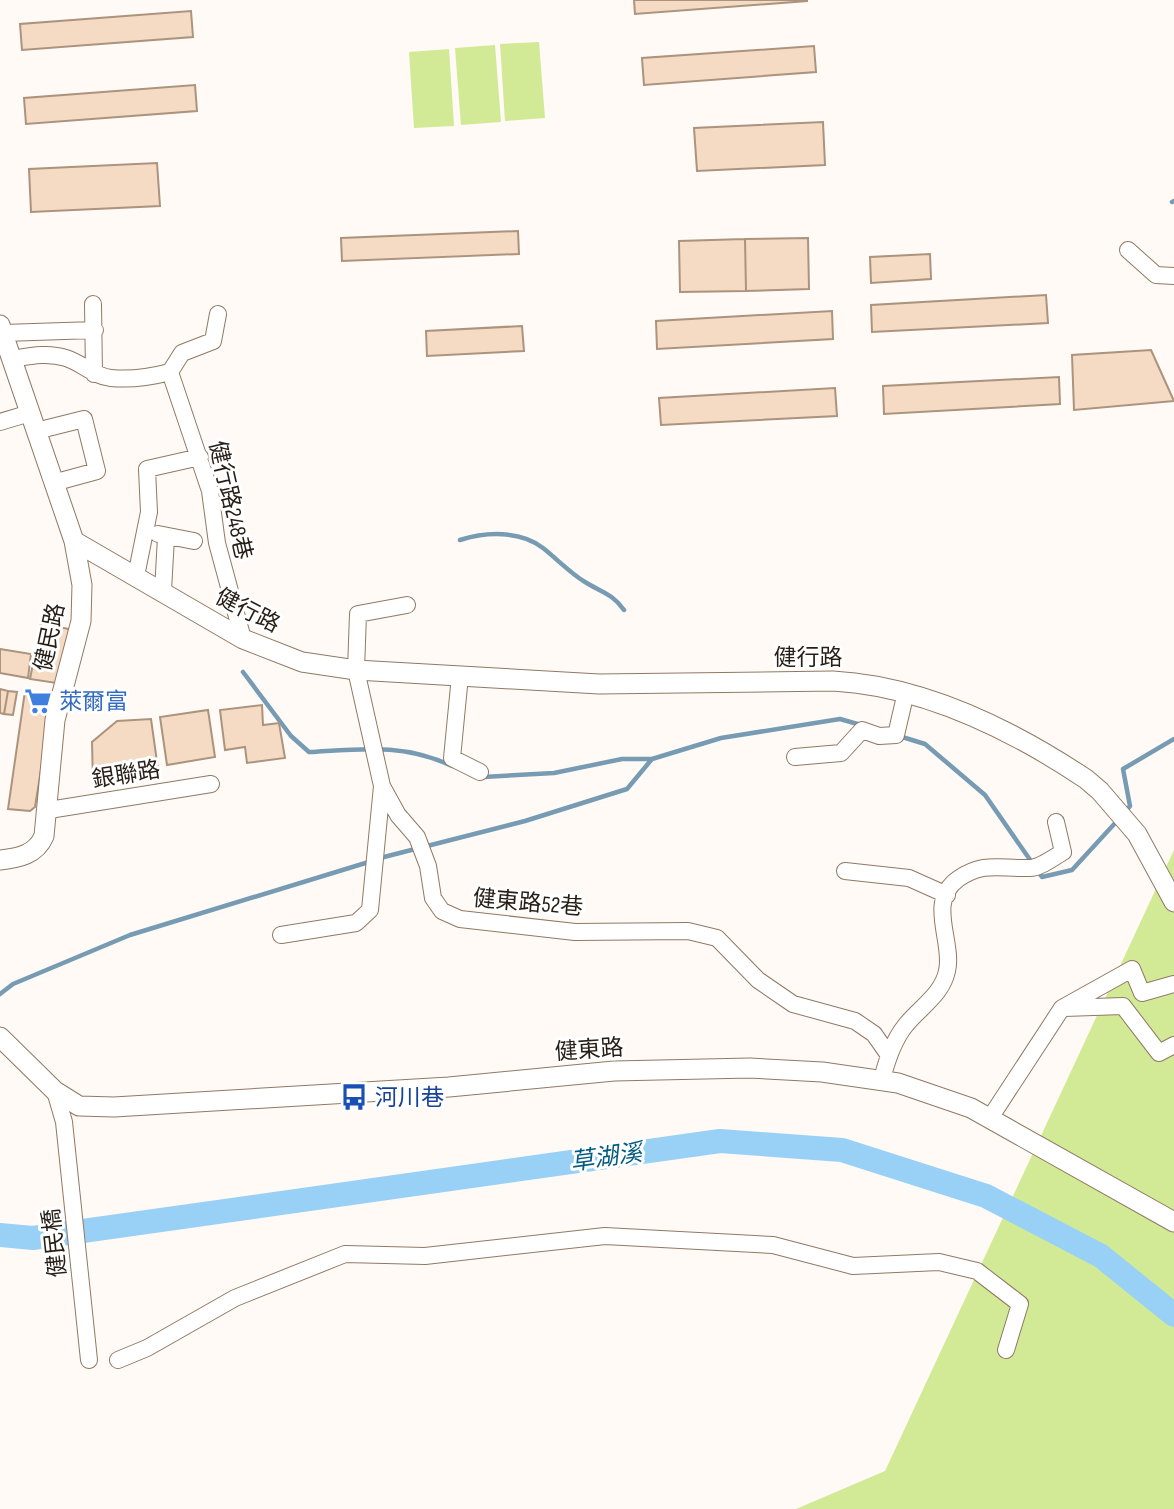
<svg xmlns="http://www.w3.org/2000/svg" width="1174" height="1509" font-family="'Sofia Sans Condensed','Noto Sans TC',sans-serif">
<rect width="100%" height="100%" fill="#fffaf5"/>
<!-- green -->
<path fill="#d2ea95" d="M539,42L545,118L505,121L500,44Z
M495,45L501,122L461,125L455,48Z
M449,49L454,126L414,128L409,52Z
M1174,850V1509H796L885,1471Z"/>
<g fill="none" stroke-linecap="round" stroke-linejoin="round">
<!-- stream -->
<path stroke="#769bb2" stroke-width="4.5" d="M1172,202L1174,201
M460,540C485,532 520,530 543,548C557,559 570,573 585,582C601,592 613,594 624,610
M243,672L291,736L309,752C362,749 403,743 452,766
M899,736L925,744L985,795L1042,877L1072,870L1117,821
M483,777L554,773L622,759H651
M1125,812L1130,806L1123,769L1174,739
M380,858L525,821L627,789L652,759L721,738L840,719L861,725
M0,994L13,984L130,935L372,861"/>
<!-- river -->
<path stroke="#98d1f5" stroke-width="24" d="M0,1235L33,1238L720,1141L842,1150L986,1196L1101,1256L1174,1315"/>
</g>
<!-- building -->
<path fill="#f5dbc4" stroke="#ab937e" stroke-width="2" d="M634,0H807V1L635,14Z
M191,11L193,37L22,50L20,24Z
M814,46L816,72L644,85L642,58Z
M195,85L197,111L26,124L24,98Z
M823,122L825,165L697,171L694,128Z
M157,163L160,206L31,212L29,169Z
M518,231L519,254L342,261L341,238Z
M808,238L809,289L746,291L745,239Z
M745,239L746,291L680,292L679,241Z
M930,254L931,279L871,283L870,257Z
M1046,295L1048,323L872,332L871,305Z
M832,311L833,339L657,349L656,321Z
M522,326L524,351L427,356L426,331Z
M1151,350L1174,401L1074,410L1072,355Z
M1059,377L1060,404L884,414L883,386Z
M835,388L837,416L661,425L659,398Z
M41,623L73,630L56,683L30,679Z
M0,649L31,654L28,678L0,673Z
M0,689L8,691L4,714L0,713Z
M8,691L17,692L13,715L4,714Z
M25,691L53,696L35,807L30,811L8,809Z
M262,705L263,725L279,723L285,758L247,763L245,747L225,750L220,710Z
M208,710L215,757L167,765L160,717Z
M151,719L159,776L93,784L92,742L117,721Z"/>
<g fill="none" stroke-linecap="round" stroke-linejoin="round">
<defs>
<path id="minor" d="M1128,250L1156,275L1174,276
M93,304L94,374
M3,333L95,330
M12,359C30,356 48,352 66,358C82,363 93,376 111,378C131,380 151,377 170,372L182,353L213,341L218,314
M170,372L210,491L217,543L243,639
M0,422L30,413
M36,431L84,419L97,471L53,483
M158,534L194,541
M136,576L149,512L147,469L200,457
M163,591L166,537
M407,605L358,614L356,670L382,786L398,815L417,837L428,866L433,898L442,911L460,919L575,932L688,931L717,938L758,980L793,1004L855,1021L874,1034L888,1054
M460,676L452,758L480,772
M795,757L841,753L862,730L879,736L896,735L906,692
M49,810L211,784
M845,871L909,878L947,895
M281,935L356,923L370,910L382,786
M1064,1008L1123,1006L1159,1053L1174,1045
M882,1079C887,1060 893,1041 905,1026C919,1008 942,995 947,971C954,942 926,902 958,879C984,861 1000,869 1030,868C1040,868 1054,857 1063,852L1056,822
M55,1091L64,1122L89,1360
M990,1118L1062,1008L1132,969L1142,993L1174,984
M118,1360L147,1348L235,1298L345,1254L425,1256L605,1236L773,1245L853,1266L939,1262L977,1271L1020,1304L1006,1350"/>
<path id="tertiary" d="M0,325L74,541L82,585L81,621L55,720L44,836C36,855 18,858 0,860
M74,541L243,639L302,662L356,670L599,684L833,681C924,686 1011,729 1086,779L1100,791L1137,834L1174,902
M0,1037L55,1091L79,1106L114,1107L449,1087L614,1071L750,1068L822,1072L898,1083L971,1108L1174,1222"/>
</defs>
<!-- minor casing -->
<use href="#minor" stroke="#907964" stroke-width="18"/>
<!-- tertiary casing -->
<use href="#tertiary" stroke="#907964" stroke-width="21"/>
<!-- minor -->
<use href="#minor" stroke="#fff" stroke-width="16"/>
<!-- tertiary -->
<use href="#tertiary" stroke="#fff" stroke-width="19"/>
</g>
<!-- icons -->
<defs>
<symbol id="supermarket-bare" viewBox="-9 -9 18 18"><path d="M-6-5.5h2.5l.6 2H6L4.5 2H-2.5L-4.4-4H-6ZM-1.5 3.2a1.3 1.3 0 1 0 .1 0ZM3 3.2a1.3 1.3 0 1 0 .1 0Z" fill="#3f7fe0" stroke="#fff" stroke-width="2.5" paint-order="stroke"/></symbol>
<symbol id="bus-bare" viewBox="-9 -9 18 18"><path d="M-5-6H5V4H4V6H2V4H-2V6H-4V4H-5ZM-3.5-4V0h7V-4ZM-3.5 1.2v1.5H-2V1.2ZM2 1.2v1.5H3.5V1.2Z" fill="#1a4fb4" stroke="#fff" stroke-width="2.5" paint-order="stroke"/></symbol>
</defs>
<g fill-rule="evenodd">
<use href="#supermarket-bare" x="19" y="682" width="38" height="38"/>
<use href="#bus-bare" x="335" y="1078" width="38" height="38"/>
</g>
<g text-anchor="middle" stroke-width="6" stroke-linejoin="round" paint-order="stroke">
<!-- street labels -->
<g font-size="23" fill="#271e16" stroke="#fff">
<text transform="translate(231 500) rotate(77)" y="8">健行路248巷</text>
<text transform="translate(248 610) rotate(27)" y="8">健行路</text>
<text transform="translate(49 637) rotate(-78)" y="8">健民路</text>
<text x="808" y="665">健行路</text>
<text transform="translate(126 774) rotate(-9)" y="8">銀聯路</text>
<text transform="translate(528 902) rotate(5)" y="8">健東路52巷</text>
<text transform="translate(589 1049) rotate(-4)" y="8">健東路</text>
<text transform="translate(54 1243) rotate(-96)" y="8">健民橋</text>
</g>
<!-- shop labels -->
<g font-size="23" fill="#366cbe" stroke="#fff" text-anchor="start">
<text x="59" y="709">萊爾富</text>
</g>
<!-- transit labels -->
<g font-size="23" fill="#164399" stroke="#fff" text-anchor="start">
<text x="375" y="1105">河川巷</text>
</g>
<!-- water labels -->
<g font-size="24" font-style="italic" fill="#035b82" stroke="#fff">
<text transform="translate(606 1157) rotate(-8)" y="8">草湖溪</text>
</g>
</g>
</svg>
